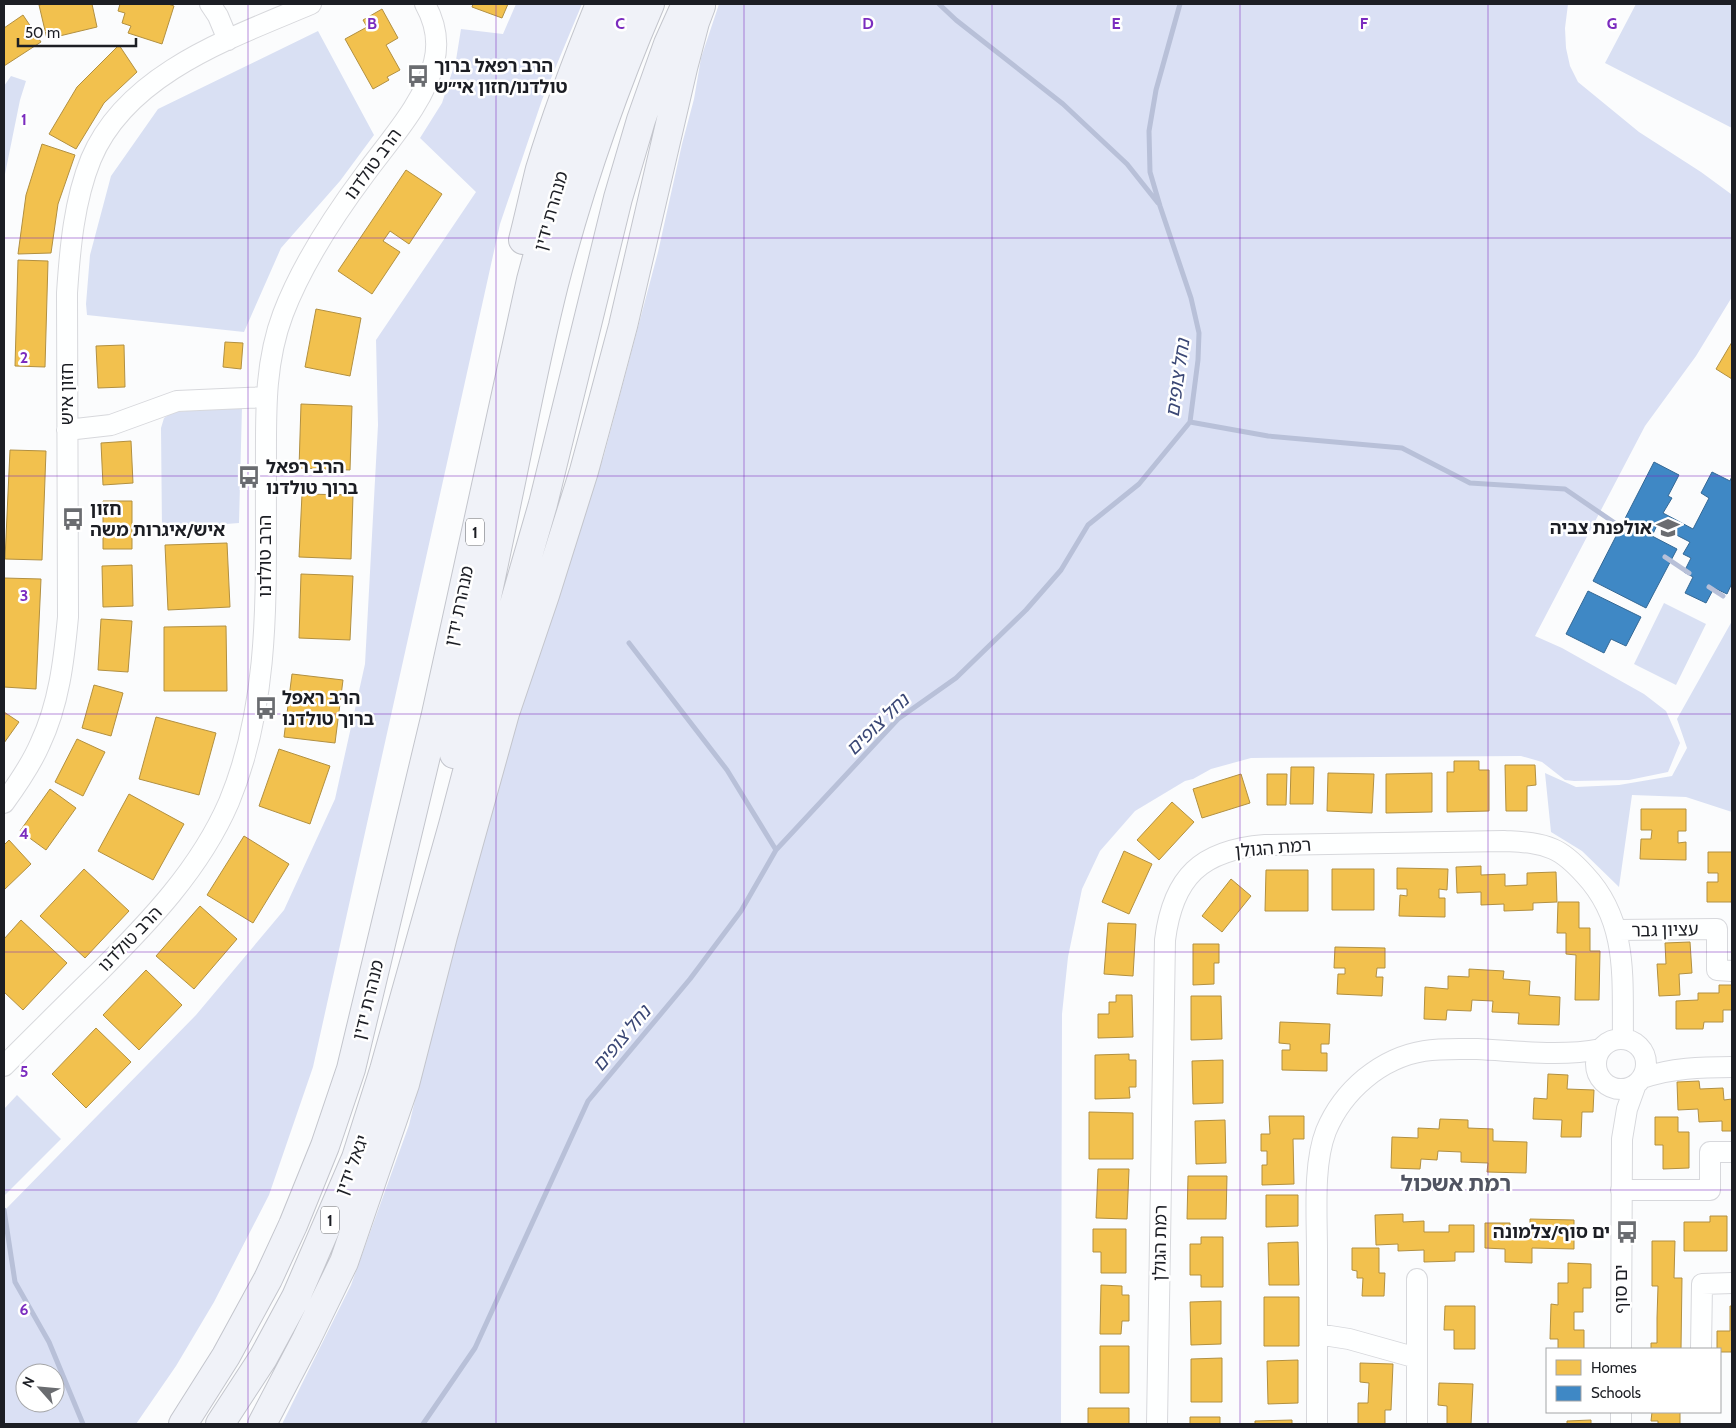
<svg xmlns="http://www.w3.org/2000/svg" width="1736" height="1428" font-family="Cabin,'Noto Sans Hebrew',sans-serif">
<rect width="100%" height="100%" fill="#fbfcfd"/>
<!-- green -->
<path fill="#d9e0f3" d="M1636,4H1732V128L1605,63Z
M318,31L374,135L340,181L281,248L244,332L87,315L86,304L90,255L111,176L158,109Z
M11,76L26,81L20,100L4,179V86Z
M242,407L239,523L162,529L161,428L164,418L173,412Z
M1664,603L1706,624L1676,685L1634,664Z
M1732,621V812L1686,797L1632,795L1619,887L1582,851L1551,832L1545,773L1576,787L1619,785L1672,776L1687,748L1677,719Z
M17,1095L61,1139L4,1196V1109Z"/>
<!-- forest -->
<path fill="#dae0f4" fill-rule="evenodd" d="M516,4H582L542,100L500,224L313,1067L269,1195L214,1302L176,1366L136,1424H4V1211L196,1015L284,910L335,799L365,664L378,425L376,340L476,192L420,138L442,103L456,60L461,29L503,34ZM25,1373H55V1403H25Z
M719,4H1568L1565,28L1566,48L1570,66L1578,82L1639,132L1701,172L1731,194L1732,197V297L1696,356L1645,426L1535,636L1562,648L1644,694L1666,711L1680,743L1668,772L1629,780L1574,781L1565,780L1542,762L1521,756L1251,758L1211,769L1193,779L1185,781L1135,811L1100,851L1082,889L1068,957L1062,1014L1061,1424H282L351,1285L409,1125L439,1001L451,963L503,759L604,455L658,252L682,144L694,99L701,58Z"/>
<!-- homes -->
<path fill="#f2c14e" stroke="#b29041" d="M44,4H92L97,27L47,39L39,5Z
M120,4H168L174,6L162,44L128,33L131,26L122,23L125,13L118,11Z
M473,4H508L502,18L472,7Z
M382,9L398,38L386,45L400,70L387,77L389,80L373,89L345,39L367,27L363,20Z
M23,15L41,42L4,66V28Z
M119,45L137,72L104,103L76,149L49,134L77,87Z
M42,144L75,155L58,204L51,253L18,254L26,195Z
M406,170L442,194L409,244L390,231L383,241L400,252L372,294L338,271Z
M18,260L48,261L45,367L15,366Z
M316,309L361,318L350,376L305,367Z
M225,342L243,343L241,369L223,367Z
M1732,342V379L1716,369Z
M124,345L125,387L98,388L96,346Z
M301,404L352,406L350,470L299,468Z
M131,441L133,483L103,485L101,443Z
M10,450L46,451L42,560L5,559Z
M302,494L353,495L351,559L299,557Z
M103,501H132V549H103Z
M227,543L230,607L168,610L165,545Z
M132,565L133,606L103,607L102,566Z
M301,574L353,576L350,640L299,638Z
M4,578L41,579L36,689L4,687Z
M101,619L132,621L128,672L98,670Z
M226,626L227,691H164V627Z
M292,674L343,680L335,743L284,737Z
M94,685L123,693L111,736L82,728Z
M4,712L19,722L4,743Z
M156,717L216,733L199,795L139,779Z
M77,739L105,752L83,796L55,782Z
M279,749L330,766L310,824L259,806Z
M1454,761H1479V770H1489V811L1447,812V772H1454Z
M1505,765H1535L1536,785L1527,786V811H1506Z
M1291,767H1314L1313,804H1290Z
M1328,773L1374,774L1372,813L1327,811Z
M1432,773V812L1386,813V774Z
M1241,774L1250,803L1202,818L1193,789Z
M1267,774H1287L1286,805H1267Z
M50,789L76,808L46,850L20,831Z
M129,794L184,824L153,880L98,851Z
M1172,802L1194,822L1159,860L1137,840Z
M1641,809H1686V831H1678V843L1686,842V860L1640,859L1641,839H1651L1652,830H1641Z
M244,836L289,864L253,923L207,895Z
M9,840L31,864L4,890V845Z
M1124,851L1152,864L1129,914L1102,902Z
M1708,852H1732V902H1707V882H1718V873H1708Z
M1481,866V875L1505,874V886L1527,885V873L1556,872L1557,902L1533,903V910L1504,911V904L1481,905V892L1457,893L1456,867Z
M1397,868L1448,869L1447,890L1439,889V898H1445V917L1399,916L1400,895L1407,896V889H1397Z
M84,869L129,911L85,958L40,916Z
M1332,869H1374V910H1332Z
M1266,870H1308V911H1265Z
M1231,879L1251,896L1222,932L1202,916Z
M1558,902H1579V928H1590V951H1600L1599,1000H1575L1576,955L1566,954V933H1557Z
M200,906L237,939L194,989L156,956Z
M21,920L67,963L23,1010L4,992V939Z
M1108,923L1136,924L1133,976L1104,974Z
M1690,942L1692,973L1679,974L1680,995L1659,996L1657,964H1666L1665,943Z
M1193,944H1219V963H1214V984L1193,985Z
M1335,947L1385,948V968H1377L1376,977H1383L1382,996L1337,994L1338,974H1345V968H1334Z
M1469,969L1504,971L1503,979L1530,981L1529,995L1560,997L1559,1025L1518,1024L1519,1013L1492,1012L1493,1001L1472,1000L1471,1011L1447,1010L1446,1020L1424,1019L1425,987L1448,989V976L1469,977Z
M146,970L182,1005L139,1050L103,1015Z
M1719,985H1732V1010H1723V1022H1704L1703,1029H1676V1001L1698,1000V993H1719Z
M1116,995H1132L1133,1037L1098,1038V1014H1109V1002H1116Z
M1191,996H1221L1222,1039L1191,1040Z
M1280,1022L1330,1024L1329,1044H1321V1053H1327V1071L1282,1070V1050H1290V1044L1279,1043Z
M96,1028L131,1062L86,1108L52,1074Z
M1129,1054V1060H1136V1087H1129L1130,1098L1095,1099V1055Z
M1223,1060V1103L1193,1104L1192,1061Z
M1548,1074L1568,1075L1567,1089L1594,1090L1593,1112H1582L1581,1137H1561L1562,1120L1533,1119L1534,1098L1547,1099Z
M1699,1081L1700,1089L1723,1088L1724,1100L1732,1099V1131H1722V1121L1699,1122L1698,1109L1678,1110L1677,1082Z
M1089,1112L1133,1113V1159H1089Z
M1269,1116H1304V1139H1293L1294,1184L1262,1185V1165H1267V1151H1261V1134H1270Z
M1655,1117H1678V1132H1689V1168L1663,1169V1145H1655Z
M1440,1119L1468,1120V1128L1493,1129V1141L1527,1142L1526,1173L1487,1172L1488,1163L1461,1162V1152L1438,1151L1437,1160L1421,1159L1420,1169L1391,1168L1392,1137L1418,1138V1128L1439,1129Z
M1225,1120L1226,1163L1196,1164L1195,1121Z
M1098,1169H1129L1127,1219L1096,1218Z
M1188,1176H1227L1226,1219H1187Z
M1266,1195H1298V1226L1266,1227Z
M1403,1214V1222L1424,1221V1232H1449V1225H1474V1252H1455V1261L1424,1262V1250L1398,1251V1244L1376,1245L1375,1215Z
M1710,1216H1727V1251H1684V1222H1710Z
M1530,1219L1574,1220V1249L1532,1248V1263L1505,1262V1249L1485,1248V1223H1510V1230L1530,1231Z
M1093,1229H1126V1273H1101V1252H1093Z
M1201,1237H1223V1287H1201V1275H1190V1244H1201Z
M1652,1241H1675L1674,1278H1682L1681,1349H1651V1343H1657V1318L1658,1286H1652Z
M1298,1242L1299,1285H1269L1268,1243Z
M1352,1248H1379V1273H1385L1384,1296H1362L1363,1278H1357V1271L1352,1270Z
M1568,1263L1591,1264V1288H1583V1312H1574V1330H1584V1349H1558V1339H1550L1551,1304L1558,1305V1283H1568Z
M1101,1285L1122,1286V1295H1129V1321H1122L1121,1334H1100Z
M1264,1297H1299V1346H1264Z
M1221,1301V1344L1191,1345L1190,1302Z
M1445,1306H1475V1349H1454V1330H1444Z
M1730,1306H1732V1352H1720V1349H1717V1331H1730Z
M1100,1346H1129V1393H1100Z
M1222,1358V1402H1191V1359Z
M1298,1360V1403L1268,1404L1267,1361Z
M1360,1363L1393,1364L1391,1410H1385V1424H1358V1403H1368L1369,1383L1360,1382Z
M1439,1383L1473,1384L1471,1424H1447V1406L1438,1405Z
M1088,1408H1129V1424H1088Z
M1652,1412H1680V1424H1658V1421H1651Z
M1190,1417H1220V1424H1190Z
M1292,1420V1424H1255V1421Z
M1591,1420V1424H1567V1421Z"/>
<!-- schools -->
<path fill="#3f88c5" stroke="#346895" d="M1654,462L1679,475L1668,496L1672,498L1663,513L1693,529L1709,498L1701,493L1712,472L1730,481L1732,476V583L1727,594L1714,588L1706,603L1685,593L1693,577L1684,572L1691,558L1683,554L1690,542L1657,525L1652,536L1677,549L1646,608L1593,581Z
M1588,591L1641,617L1626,646L1611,639L1604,653L1566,634Z"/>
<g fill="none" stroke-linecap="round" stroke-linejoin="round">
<!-- stream -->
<path stroke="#b8c0d8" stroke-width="5" d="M939,4L956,20L1063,104L1127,164L1158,203
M1190,422L1268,436L1402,448L1470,483L1565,489L1625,530
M1665,557L1689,573
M1709,587L1723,596
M629,643L727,770L776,850
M4,1210L15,1282L49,1342L83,1424
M423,1424L475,1348L588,1101L690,979L741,911L776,850L898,719L956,678L1026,610L1061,570L1088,525L1139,484L1190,422L1198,360L1199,333L1191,298L1160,206L1150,172L1149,131L1156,90L1180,4"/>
<defs>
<path id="minor" d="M210,4L218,16L228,40
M67,430L111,425L177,401L267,397
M4,803C17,785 31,765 40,744C59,704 64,660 68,617L67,293C70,248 74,201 91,159C127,73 231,38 311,4
M1617,930L1717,929V970L1732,971
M1596 1064a25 25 0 1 1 50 0a25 25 0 1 1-50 0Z
M4,1066C35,1035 66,1004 98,973C149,922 200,869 229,802C273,696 265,581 266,469C266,416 264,364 283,314C302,264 333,217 365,174C389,141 425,102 434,62C439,42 435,22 425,4
M1642,1078C1672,1068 1701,1067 1732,1067
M1621,1190H1710V1152H1732
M1317,1334L1349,1339L1417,1358
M1621,1349L1622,1139L1627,1109L1636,1084
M1701,1349L1702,1284L1732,1283
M1157,1424L1165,940C1173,877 1201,850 1265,845L1504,841C1520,842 1537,842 1553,849C1565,854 1576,865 1585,875C1629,922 1622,980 1623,1039
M1317,1424C1317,1366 1317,1309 1317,1251C1317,1214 1313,1164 1326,1131C1343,1090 1381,1058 1424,1051C1442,1048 1459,1049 1477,1049C1518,1051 1560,1057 1601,1049
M1417,1424V1279
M1621,1424V1412"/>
<path id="highway" d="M523,240C529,217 534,193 540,169C557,113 578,58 600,4
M454,754C473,665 491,576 510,487C524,419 537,351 554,284C579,188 611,95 650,4
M183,1424L226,1356L268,1279L293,1225L325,1146L351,1069L436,714L531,280L554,195L580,115L609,39L624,4
M220,1424L263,1358L296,1297L356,1158L384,1070L453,825L482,715L543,504L618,198L641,120L668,44L686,4
M262,1424L306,1340L344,1262L405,1084L443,936L505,713L545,595L584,471L603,401L623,326L683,68L695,22L701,6"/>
</defs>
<!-- minor casing -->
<use href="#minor" stroke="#d7d8dc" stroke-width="22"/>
<!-- highway casing -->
<use href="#highway" stroke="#c3c5cc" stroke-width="30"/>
<!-- minor -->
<use href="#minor" stroke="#feffff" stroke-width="20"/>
<!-- highway -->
<use href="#highway" stroke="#f0f2f8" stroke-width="28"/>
</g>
<!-- grid -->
<path fill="none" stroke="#7b2cbf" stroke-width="1" stroke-opacity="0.55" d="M248,4V1424M496,4V1424M744,4V1424M992,4V1424M1240,4V1424M1488,4V1424M4,238H1732M4,476H1732M4,714H1732M4,952H1732M4,1190H1732"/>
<!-- icons -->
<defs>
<symbol id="bus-bare" viewBox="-9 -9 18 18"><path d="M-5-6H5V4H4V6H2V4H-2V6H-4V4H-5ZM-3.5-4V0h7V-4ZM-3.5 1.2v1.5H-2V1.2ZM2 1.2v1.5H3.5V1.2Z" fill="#6a6c70" stroke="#fff" stroke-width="2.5" paint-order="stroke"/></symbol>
<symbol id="school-bare" viewBox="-9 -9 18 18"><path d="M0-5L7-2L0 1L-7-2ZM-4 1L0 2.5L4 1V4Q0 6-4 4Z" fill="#6a6c70" stroke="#fff" stroke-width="2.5" paint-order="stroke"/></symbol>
</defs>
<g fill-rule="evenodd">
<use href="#bus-bare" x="402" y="60" width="32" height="32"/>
<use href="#bus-bare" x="233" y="461" width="32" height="32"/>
<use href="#bus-bare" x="57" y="503" width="32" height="32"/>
<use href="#school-bare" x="1652" y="512" width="32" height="32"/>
<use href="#bus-bare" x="250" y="692" width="32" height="32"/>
<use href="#bus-bare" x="1611" y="1216" width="32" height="32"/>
</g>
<g text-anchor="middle" stroke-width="5" stroke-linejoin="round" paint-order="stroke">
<!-- shield labels -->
<g fill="#fff" stroke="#606266" stroke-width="1">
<rect x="466" y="518.5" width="18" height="27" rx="4"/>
<rect x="321" y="1206.5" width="18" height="27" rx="4"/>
</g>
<g font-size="16" font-weight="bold" fill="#1c1e24">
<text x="475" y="538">1</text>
<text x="330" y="1226">1</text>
</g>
<!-- poi labels -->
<g font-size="18" font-weight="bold" fill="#1c1e24" stroke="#fff" text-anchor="start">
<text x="434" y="72">הרב רפאל ברוך<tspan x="434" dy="21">טולדנו/חזון אי״ש</tspan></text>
<text x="266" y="473">הרב רפאל<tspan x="266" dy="21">ברוך טולדנו</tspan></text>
<text x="90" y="515">חזון<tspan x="90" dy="21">איש/איגרות משה</tspan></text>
<text x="1652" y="534" text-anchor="end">אולפנת צביה</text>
<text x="282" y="704">הרב ראפל<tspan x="282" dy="21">ברוך טולדנו</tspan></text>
<text x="1610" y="1238" text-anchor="end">ים סוף/צלמונה</text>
</g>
<!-- street labels -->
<g font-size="18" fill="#1c1e24" stroke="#fff">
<text transform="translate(373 164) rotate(-54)" y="6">הרב טולדנו</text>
<text transform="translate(551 211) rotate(-74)" y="6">מנהרת ידין</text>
<text transform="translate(67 394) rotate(-90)" y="6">חזון איש</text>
<text transform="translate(265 556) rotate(-90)" y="6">הרב טולדנו</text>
<text transform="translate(459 606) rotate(-78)" y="6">מנהרת ידין</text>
<text transform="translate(1273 848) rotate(-5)" y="6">רמת הגולן</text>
<text transform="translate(1665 930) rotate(-1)" y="6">עציון גבר</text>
<text transform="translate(130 939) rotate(-46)" y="6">הרב טולדנו</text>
<text transform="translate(368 1000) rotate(-76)" y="6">מנהרת ידין</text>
<text transform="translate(352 1165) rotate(-69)" y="6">יגאל ידין</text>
<text transform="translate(1160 1243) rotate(-89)" y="6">רמת הגולן</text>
<text transform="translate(1621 1289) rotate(-90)" y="6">ים סוף</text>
</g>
<!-- water labels -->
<g font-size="19" font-style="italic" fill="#3a4775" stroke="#fff">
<text transform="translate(1177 378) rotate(-82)" y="7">נחל צופים</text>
<text transform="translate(877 724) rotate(-44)" y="7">נחל צופים</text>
<text transform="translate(621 1038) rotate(-50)" y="7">נחל צופים</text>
</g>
<!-- district labels -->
<g font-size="22" font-weight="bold" fill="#505461" stroke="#fff">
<text x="1456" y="1191">רמת אשכול</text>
</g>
</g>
<g font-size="16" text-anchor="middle" font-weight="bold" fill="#7b2cbf" stroke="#fff" stroke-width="5" stroke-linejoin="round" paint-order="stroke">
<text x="372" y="29">B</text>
<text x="620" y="29">C</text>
<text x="868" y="29">D</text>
<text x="1116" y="29">E</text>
<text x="1364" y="29">F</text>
<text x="1612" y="29">G</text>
<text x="24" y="125">1</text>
<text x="24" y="363">2</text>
<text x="24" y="601">3</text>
<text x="24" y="839">4</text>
<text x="24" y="1077">5</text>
<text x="24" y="1315">6</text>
</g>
<!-- border -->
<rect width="1736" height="1428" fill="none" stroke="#1c1e24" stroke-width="10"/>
<!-- legend -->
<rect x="1546" y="1348" width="175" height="65" fill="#ffffff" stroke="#a4a5a7"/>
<rect x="1556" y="1360" width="25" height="15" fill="#f2c14e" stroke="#a4a5a7"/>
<text x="1591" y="1373" font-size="15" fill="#1c1e24">Homes</text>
<rect x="1556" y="1386" width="25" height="15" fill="#3f88c5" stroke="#a4a5a7"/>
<text x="1591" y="1398" font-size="15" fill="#1c1e24">Schools</text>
<!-- north arrow -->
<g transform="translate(40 1388) rotate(297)"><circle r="24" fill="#ffffff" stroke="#a4a5a7"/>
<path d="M0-4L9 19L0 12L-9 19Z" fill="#6a6c70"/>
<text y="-8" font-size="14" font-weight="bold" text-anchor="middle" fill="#1c1e24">N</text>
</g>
<!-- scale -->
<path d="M18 38v8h118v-8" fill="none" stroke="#1c1e24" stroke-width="2.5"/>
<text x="25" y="38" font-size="15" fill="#1c1e24" stroke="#ffffff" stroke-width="4" paint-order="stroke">50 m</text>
</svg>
